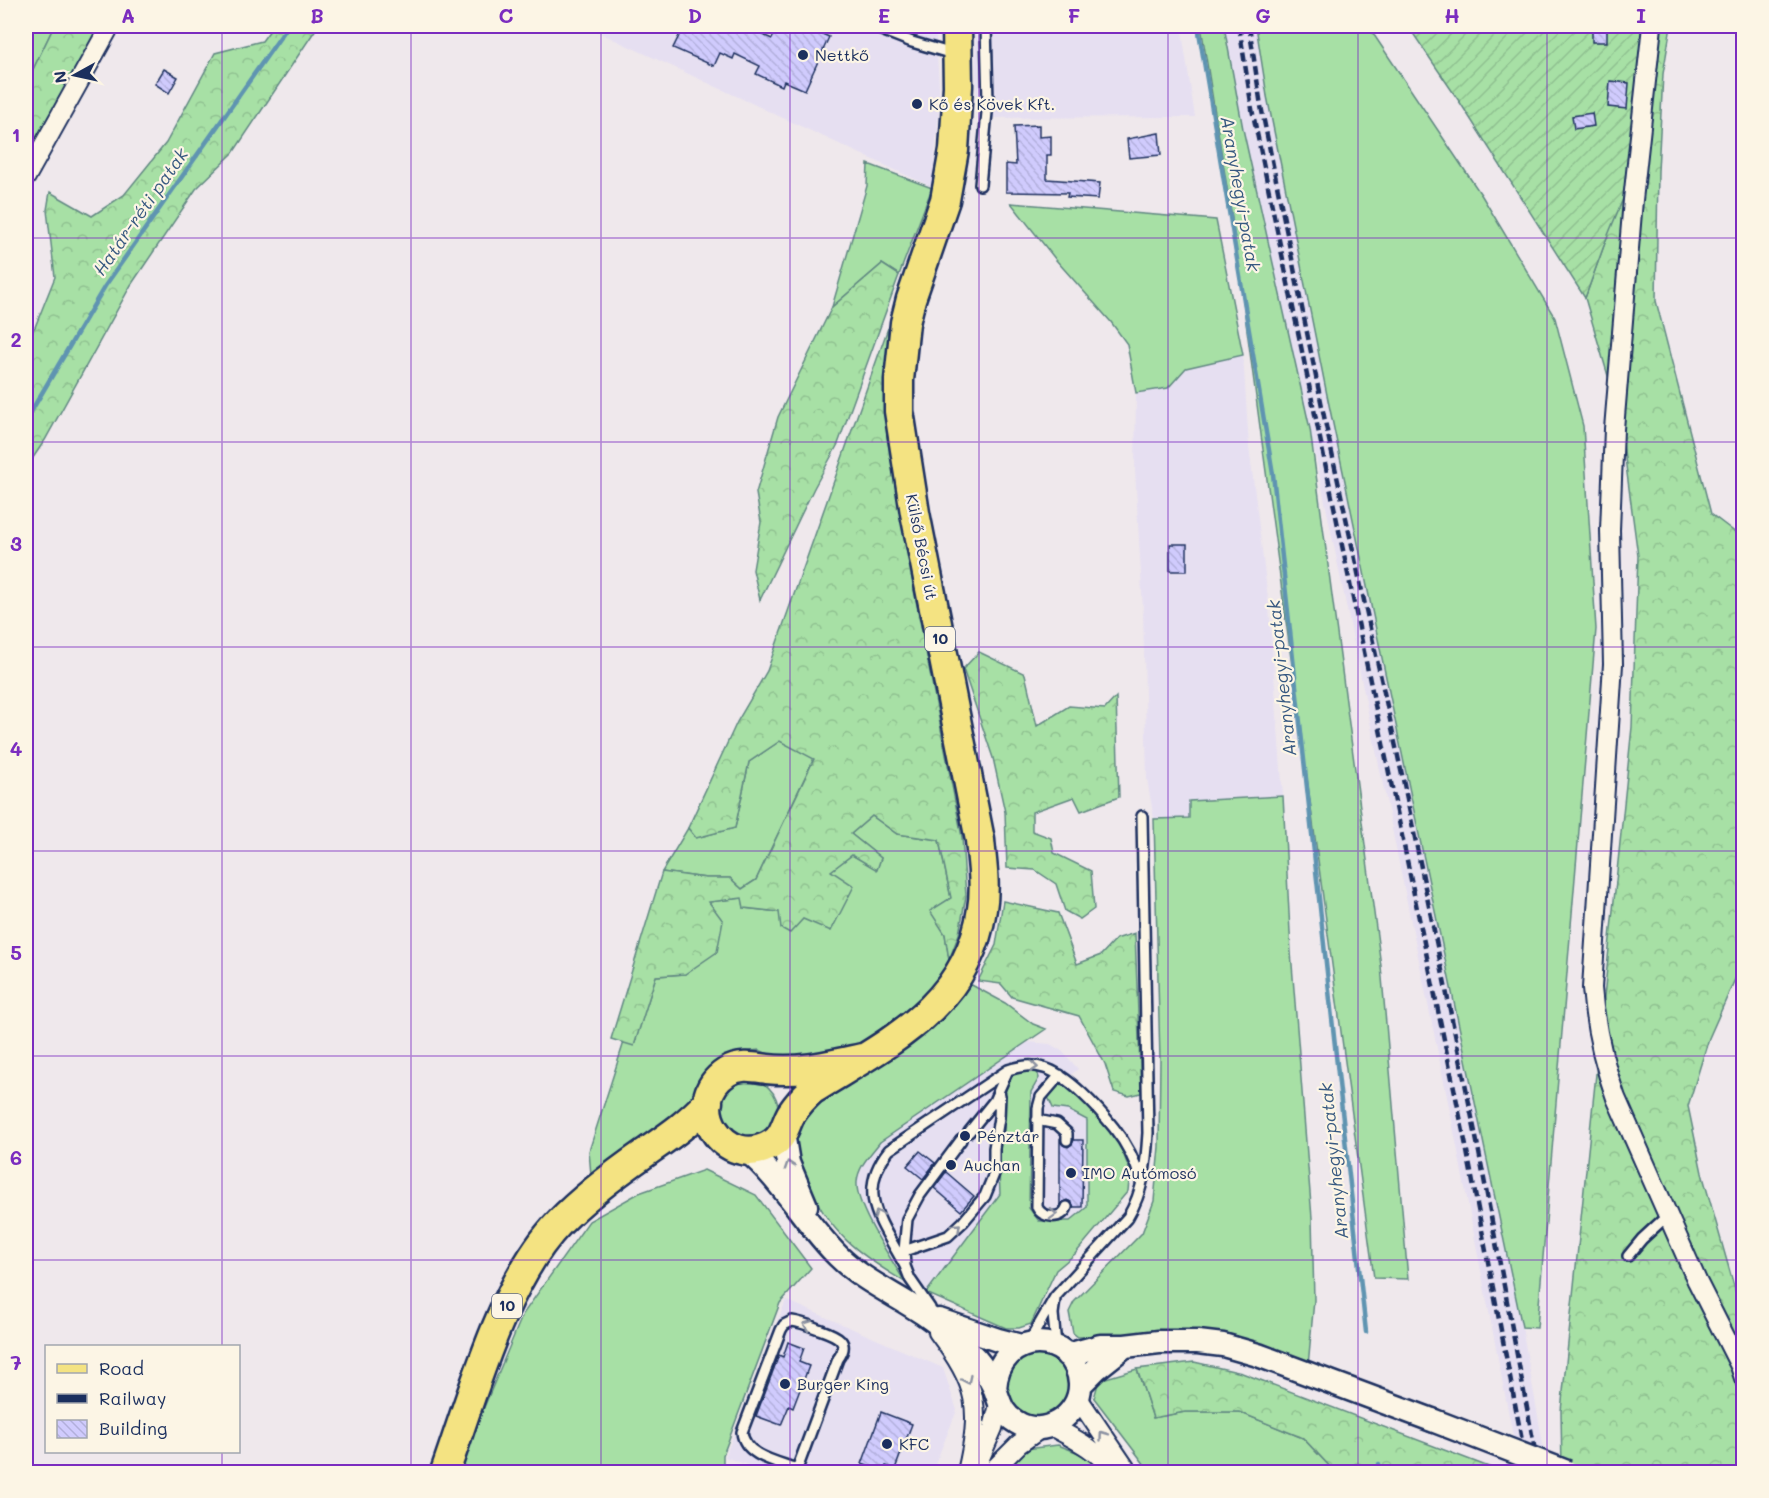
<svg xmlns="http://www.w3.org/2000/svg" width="1769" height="1498" font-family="Mali,sans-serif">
<defs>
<pattern id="forest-crowns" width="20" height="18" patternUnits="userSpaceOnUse" patternTransform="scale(1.5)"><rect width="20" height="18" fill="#a7e0a5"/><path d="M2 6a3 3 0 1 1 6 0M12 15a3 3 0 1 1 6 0" fill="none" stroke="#8fc090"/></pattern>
<pattern id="garden-furrows" width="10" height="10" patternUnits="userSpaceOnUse" patternTransform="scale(1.5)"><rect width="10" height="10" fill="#a7e0a5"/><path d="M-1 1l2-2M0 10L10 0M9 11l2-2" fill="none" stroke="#8fc090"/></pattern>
<pattern id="building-back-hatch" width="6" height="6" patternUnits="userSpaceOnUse" patternTransform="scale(1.5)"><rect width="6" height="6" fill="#d0cbfd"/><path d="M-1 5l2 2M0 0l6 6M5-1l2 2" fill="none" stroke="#b2afdb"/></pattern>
</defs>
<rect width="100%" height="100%" fill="#efe8ec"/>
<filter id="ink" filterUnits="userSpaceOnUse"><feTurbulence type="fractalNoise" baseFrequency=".0167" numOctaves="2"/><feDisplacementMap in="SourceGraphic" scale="12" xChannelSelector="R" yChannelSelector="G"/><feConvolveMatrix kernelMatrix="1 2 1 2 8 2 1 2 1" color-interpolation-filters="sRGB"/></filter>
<g filter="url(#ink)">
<!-- built -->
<path fill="#e6dff1" d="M585,26H935L940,100L932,187Z
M975,26H1181L1195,117L977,118Z
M1224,26H1256L1267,96L1328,400L1522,1327L1548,1472H1520L1452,1121L1310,429L1243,129Z
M1243,355L1249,446L1269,607L1283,796L1189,801L1190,818L1154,819L1147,779L1143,610L1135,470L1136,393L1168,388L1186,368Z
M1028,1042L1050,1044L1062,1051L1078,1069L1063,1081L1053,1108L1068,1110L1087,1120L1088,1207L1070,1221H1039L1029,1208L1031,1092L1039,1078L1006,1081L1004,1136L998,1145L1000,1194L926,1293L905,1282L872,1227L862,1203L857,1182L864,1162L880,1142Z
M786,1300L943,1368L957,1410L932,1472H767L725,1457Z"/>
<!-- grass -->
<path fill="#a7e0a5" stroke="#618882" stroke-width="1.5" d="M26,26H54L26,84Z
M1201,26H1224L1243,129L1310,429L1381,966L1408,1279L1374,1278L1232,218Z
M1256,26H1368L1482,196L1555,318L1583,426L1596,629L1537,1328L1522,1327L1328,400L1267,96Z
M868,164L932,188L899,275L882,264L832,307L867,186Z
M1011,203L1216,220L1243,355L1186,368L1168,388L1136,393L1127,344L1111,322L1056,260Z
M780,741L814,758L756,880L742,889L730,878H706L662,872L688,828L696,838L735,828L749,762Z
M1283,796L1291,952L1312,1218L1314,1300L1308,1366L1177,1333L1078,1337L1073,1333L1069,1312L1074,1302L1142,1233L1154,1201L1159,1147L1160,1060L1154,819L1189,818V801Z
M872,816L897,834L939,840L951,898L931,911L945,934L949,960L941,983L920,1006L857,1047L788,1063L759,1050L733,1053L708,1069L699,1093L689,1111L591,1175L589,1151L624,1042L634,1045L656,976L685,974L708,902L743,898L744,908L780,912L781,928L830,871L852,855L877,869L881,858L851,834Z
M968,983L1005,1003L1033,1024L1046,1029L880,1142C871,1154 858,1166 857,1182C855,1206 892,1260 905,1282C858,1254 828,1232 807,1181C804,1173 797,1163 796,1155C794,1142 800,1126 804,1114Z
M1015,1071H1037L1039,1078L1031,1092L1029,1208L1039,1221H1070L1087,1207V1120L1068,1110L1053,1108L1048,1097L1063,1081L1103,1119L1121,1148L1130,1171L1128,1191L1075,1254L1056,1270L1031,1324L1019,1328H1006L926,1293L1000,1194L998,1145L1004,1136L1006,1081Z
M756,1079C775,1088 786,1108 771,1126C769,1129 768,1132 765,1134C761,1137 752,1138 746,1139L722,1126L720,1095L735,1081Z
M704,1170L756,1195L811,1268L780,1303L723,1455V1472H457L523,1314L589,1221L639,1193Z
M1006 1386a31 31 0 1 1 62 0a31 31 0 1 1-62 0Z
M1137,1369L1153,1418L1185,1412H1239L1303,1438L1335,1472H1148L1145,1465L1094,1398L1099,1380Z
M1058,1445L1089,1457L1105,1472H1006L1026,1449Z"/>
<!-- forest -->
<path fill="url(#forest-crowns)" stroke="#618882" stroke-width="1.5" d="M54,26H100L26,168V84Z
M273,26H318L233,153L196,189L131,285L45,440L26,468V336L35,327L55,277L47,210L50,192L92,216L124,195L166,143L215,53L262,41Z
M1657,26H1671L1663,74L1658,171L1656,301L1711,514L1744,539L1743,961L1709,1038L1688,1106L1702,1173L1743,1318V1472H1562L1561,1411L1632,727L1638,556L1619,413L1585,298L1606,240Z
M882,264L899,275L838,444L814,488L760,600L753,570L761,522L756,493L778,417L832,307Z
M888,328L887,437L914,590L962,837L966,896L959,934L949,960L945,934L930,911L951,898L939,840L897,834L872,816L851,834L881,858L877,870L852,855L831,871L854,886L831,931L803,919L790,933L781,928L779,912L744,908L742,898L709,902L723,921L717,952L685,974L656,976L634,1046L611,1039L662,872L706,878H730L742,889L756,880L814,759L780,741L749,762L735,828L696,838L688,828L737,722L767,671Z
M979,652L1025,674L1037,726L1069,706L1105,709L1116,697L1119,797L1081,811L1074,797L1032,812V831L1051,838L1054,853L1091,871L1094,909L1080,919L1065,911L1056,884L1035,870L1007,868L1005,812L993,758L963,669Z
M1003,901L1058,913L1077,964L1101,955L1116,939L1135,933L1141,1093L1129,1096L1114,1092L1105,1064L1079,1016L1012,997L1001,984L978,981L996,945Z
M1194,1362L1242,1373L1502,1472H1335L1303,1438L1239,1412H1185L1153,1418L1137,1369Z"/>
<!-- garden -->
<path fill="url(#garden-furrows)" stroke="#618882" stroke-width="1.5" d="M1408,26H1657L1643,150L1606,240L1585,298L1461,104Z"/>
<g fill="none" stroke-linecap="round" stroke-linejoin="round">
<!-- stream -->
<path stroke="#5e94b1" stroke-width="4.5" d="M1198,26L1273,474L1366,1332
M26,420L105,286L288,26
M1379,1464L1380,1472"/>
</g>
<!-- building -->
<path fill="url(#building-back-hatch)" stroke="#1b2f5e" stroke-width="1.5" d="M684,26H743L772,39L778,26H804L829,37L805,90L784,81L782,86L756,74L760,66L735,54L733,59L720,53L714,66L673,48Z
M1592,27H1607V42H1592Z
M164,69L178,77L169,93L155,84Z
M1610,81L1629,83L1627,109L1608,107Z
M1592,113L1594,126L1574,129L1572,116Z
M1039,125V137L1051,136V155H1047V179L1100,183L1098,199L1067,197L1068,193L1006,192V164L1016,165L1014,126Z
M1159,133L1161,155L1129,158L1127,139Z
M1170,544H1187V571H1170Z
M1060,1140L1063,1145L1068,1147L1072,1144L1074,1140H1083L1082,1207H1074L1072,1203L1067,1200L1063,1202L1060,1207Z
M920,1151L935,1163L923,1179L907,1166Z
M946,1172L974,1196L961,1211L934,1188Z
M788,1342L804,1348L799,1362L809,1366L793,1408L789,1406L781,1425L756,1416L779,1355L783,1357Z
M881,1412L912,1424L895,1469L886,1466L884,1472L862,1464Z"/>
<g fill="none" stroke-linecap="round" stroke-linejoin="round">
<defs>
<path id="service" d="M871,26L912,42L953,54
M980,185L988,102L986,26
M1060,1075L1041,1097L1038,1108L1037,1207C1042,1219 1063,1220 1067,1207
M1037,1120L1057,1124L1067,1133V1140
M969,1132L994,1101L1008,1070C1021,1066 1031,1064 1044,1068C1067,1074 1099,1109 1114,1128C1126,1143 1136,1163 1141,1181
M904,1251L948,1236L963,1222L985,1196L994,1174V1148L999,1118L1000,1095
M1628,1256L1642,1239L1668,1215
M905,1266C883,1224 854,1194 889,1150L1008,1070
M1055,1299L1053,1314L1056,1345
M930,1308L910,1279L905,1266L904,1251L907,1219L920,1195L961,1140
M1029,1342L1055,1297L1128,1217C1144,1190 1146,1164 1148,1133L1142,816
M796,1472L838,1359C853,1339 832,1334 816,1328C808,1325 800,1322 792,1321L784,1325L781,1330L742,1432C744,1456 778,1462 797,1469"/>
<path id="minor" d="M1652,26L1633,200L1614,429L1610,530L1613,664L1592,988C1595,1026 1603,1062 1616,1098L1697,1281L1740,1366L1744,1378
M26,177L110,26
M938,1332C978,1386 982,1407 967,1472
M1078,1398L1128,1472
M1051,1426C1075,1439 1098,1450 1114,1472
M977,1465L993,1428L999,1405
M991,1472L1019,1444L1040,1429"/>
<path id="tertiary" d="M783,1133L788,1163L806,1206
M746,1150C782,1180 805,1223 838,1256C863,1281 895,1294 924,1314C942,1326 961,1343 976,1359C983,1367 990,1379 995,1389C1000,1403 1002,1414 1016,1422C1043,1440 1081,1416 1080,1384C1077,1330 998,1327 995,1389
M939,1320L998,1340L1021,1346
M1067,1355L1100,1346H1125L1159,1342H1198L1223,1345L1258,1355L1432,1420
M1080,1385L1096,1369L1125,1346"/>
<path id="primary" d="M862,1058C830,1065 800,1073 767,1069C753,1067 740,1064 727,1072C680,1102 725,1173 772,1144C784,1137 785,1125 791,1114C797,1105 804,1097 812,1090C887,1043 968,1007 982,909C986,886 982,863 980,840L915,513L899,411V380L905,323L911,299L945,200L954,150L958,86L957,26
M445,1472C472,1396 503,1280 560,1222C585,1196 615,1174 645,1153C668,1137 689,1123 708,1102"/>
</defs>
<!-- service casing -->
<use href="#service" stroke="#1b2f5e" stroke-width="14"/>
<!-- minor casing -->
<use href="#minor" stroke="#1b2f5e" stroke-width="22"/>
<!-- tertiary casing -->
<use href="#tertiary" stroke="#1b2f5e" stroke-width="27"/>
<!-- primary casing -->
<use href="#primary" stroke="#1b2f5e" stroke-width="33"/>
<!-- service -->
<use href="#service" stroke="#fcf5e5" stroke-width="9"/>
<!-- minor -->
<use href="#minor" stroke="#fcf5e5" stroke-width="18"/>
<!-- tertiary -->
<use href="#tertiary" stroke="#fcf5e5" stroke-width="22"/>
<!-- primary -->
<use href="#primary" stroke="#f4e382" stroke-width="28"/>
<!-- rail -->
<path stroke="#1b2f5e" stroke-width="4.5" stroke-dasharray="9 4.5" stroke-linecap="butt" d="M1239,26L1252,109L1466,1146L1528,1472
M1249,26L1261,106L1326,426L1404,784L1478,1147L1539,1472"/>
<defs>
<path id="tertiary-bridge" d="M1432,1420L1567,1472"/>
</defs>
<!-- tertiary-bridge casing -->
<use href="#tertiary-bridge" stroke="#1b2f5e" stroke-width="27" stroke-linecap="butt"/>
<!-- tertiary-bridge -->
<use href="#tertiary-bridge" stroke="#fcf5e5" stroke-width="22"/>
</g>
<!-- one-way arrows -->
<defs><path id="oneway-chevron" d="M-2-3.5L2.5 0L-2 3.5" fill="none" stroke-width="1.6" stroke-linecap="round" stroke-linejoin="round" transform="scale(1.5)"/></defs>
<g stroke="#8c92a2">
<use href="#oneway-chevron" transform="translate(1034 1067) rotate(5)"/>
<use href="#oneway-chevron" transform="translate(789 1165) rotate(-108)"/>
<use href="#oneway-chevron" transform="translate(878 1214) rotate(-114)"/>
<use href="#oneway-chevron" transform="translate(1053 1214) rotate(2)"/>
<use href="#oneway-chevron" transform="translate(957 1227) rotate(-42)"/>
<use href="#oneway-chevron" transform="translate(807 1325) rotate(-160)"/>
<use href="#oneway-chevron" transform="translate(967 1380) rotate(65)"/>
<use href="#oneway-chevron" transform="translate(1103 1435) rotate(-126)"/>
</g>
</g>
<!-- grid -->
<path fill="none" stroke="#7b2cbf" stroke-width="1.5" stroke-opacity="0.55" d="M222,26V1346M411,26V1472M601,26V1472M790,26V1472M979,26V1472M1168,26V1472M1358,26V1472M1547,26V1472M26,238H1744M26,442H1744M26,647H1744M26,851H1744M26,1056H1744M26,1260H1744M222,1452V1472"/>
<!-- markers -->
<g fill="#1b2f5e" stroke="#fcf5e5" stroke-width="2">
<circle cx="803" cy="55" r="6"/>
<circle cx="917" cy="104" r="6"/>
<circle cx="965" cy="1136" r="6"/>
<circle cx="951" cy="1165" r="6"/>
<circle cx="1071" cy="1173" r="6"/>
<circle cx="785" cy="1384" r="6"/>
<circle cx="887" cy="1444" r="6"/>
</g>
<g text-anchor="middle" stroke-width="4.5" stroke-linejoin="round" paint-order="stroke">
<!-- shield labels -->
<g fill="#fcf5e5" stroke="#5e6a86" stroke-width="1.5">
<rect x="925" y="627" width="30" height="24" rx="4.5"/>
<rect x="492" y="1294" width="30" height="24" rx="4.5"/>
</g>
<g font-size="15" font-weight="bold" fill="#1b2f5e">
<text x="940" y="644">10</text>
<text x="507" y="1311">10</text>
</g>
<!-- poi labels -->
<g font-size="16" fill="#1b2f5e" stroke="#fcf5e5" text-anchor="start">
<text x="815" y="61">Nettkő</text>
<text x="929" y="110">Kő és Kövek Kft.</text>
<text x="977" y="1142">Pénztár</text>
<text x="963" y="1171">Auchan</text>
<text x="1083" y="1179">IMO Autómosó</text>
<text x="797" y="1390">Burger King</text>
<text x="899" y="1450">KFC</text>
</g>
<!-- street labels -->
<g font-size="16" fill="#1b2f5e" stroke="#fcf5e5">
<text transform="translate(922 547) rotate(79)" y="6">Külső Bécsi út</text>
</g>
<!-- water labels -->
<g font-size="18" font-style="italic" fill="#375981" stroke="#fcf5e5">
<text transform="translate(1240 194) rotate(80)" y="6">Aranyhegyi-patak</text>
<text transform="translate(141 212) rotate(-55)" y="6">Határ-réti patak</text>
<text transform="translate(1282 678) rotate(-96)" y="6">Aranyhegyi-patak</text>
<text transform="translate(1334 1161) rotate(-96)" y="6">Aranyhegyi-patak</text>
</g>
</g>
<!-- margin -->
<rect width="1769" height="1498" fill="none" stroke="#fcf5e5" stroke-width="66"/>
<!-- legend -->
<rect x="45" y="1345" width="195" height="108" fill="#fcf5e5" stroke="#a2a6af" stroke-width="1.5"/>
<rect x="57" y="1364" width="30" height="9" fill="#f4e382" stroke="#a2a6af" stroke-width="1.5"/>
<text x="99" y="1375" font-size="18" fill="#1b2f5e">Road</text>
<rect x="57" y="1394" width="30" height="9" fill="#1b2f5e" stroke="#a2a6af" stroke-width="1.5"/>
<text x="99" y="1405" font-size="18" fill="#1b2f5e">Railway</text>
<rect x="57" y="1420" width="30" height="18" fill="url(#building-back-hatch)" stroke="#a2a6af" stroke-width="1.5"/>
<text x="99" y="1435" font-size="18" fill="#1b2f5e">Building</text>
<!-- north arrow -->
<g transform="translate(75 75) rotate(262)" stroke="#fcf5e5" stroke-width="4.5" paint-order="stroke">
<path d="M0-4.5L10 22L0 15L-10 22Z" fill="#1b2f5e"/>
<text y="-9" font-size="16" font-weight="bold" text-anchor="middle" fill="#1b2f5e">N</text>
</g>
<rect x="33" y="33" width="1703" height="1432" fill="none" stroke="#7b2cbf" stroke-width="2"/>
<g font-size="20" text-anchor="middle" font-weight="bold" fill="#7b2cbf">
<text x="128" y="23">A</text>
<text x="317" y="23">B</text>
<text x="506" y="23">C</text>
<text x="695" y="23">D</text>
<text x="884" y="23">E</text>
<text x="1074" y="23">F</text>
<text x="1263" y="23">G</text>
<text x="1452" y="23">H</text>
<text x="1641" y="23">I</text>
<text x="16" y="142">1</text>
<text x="16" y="347">2</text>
<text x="16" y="551">3</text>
<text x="16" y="756">4</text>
<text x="16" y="960">5</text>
<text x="16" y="1165">6</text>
<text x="16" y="1370">7</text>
</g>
</svg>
